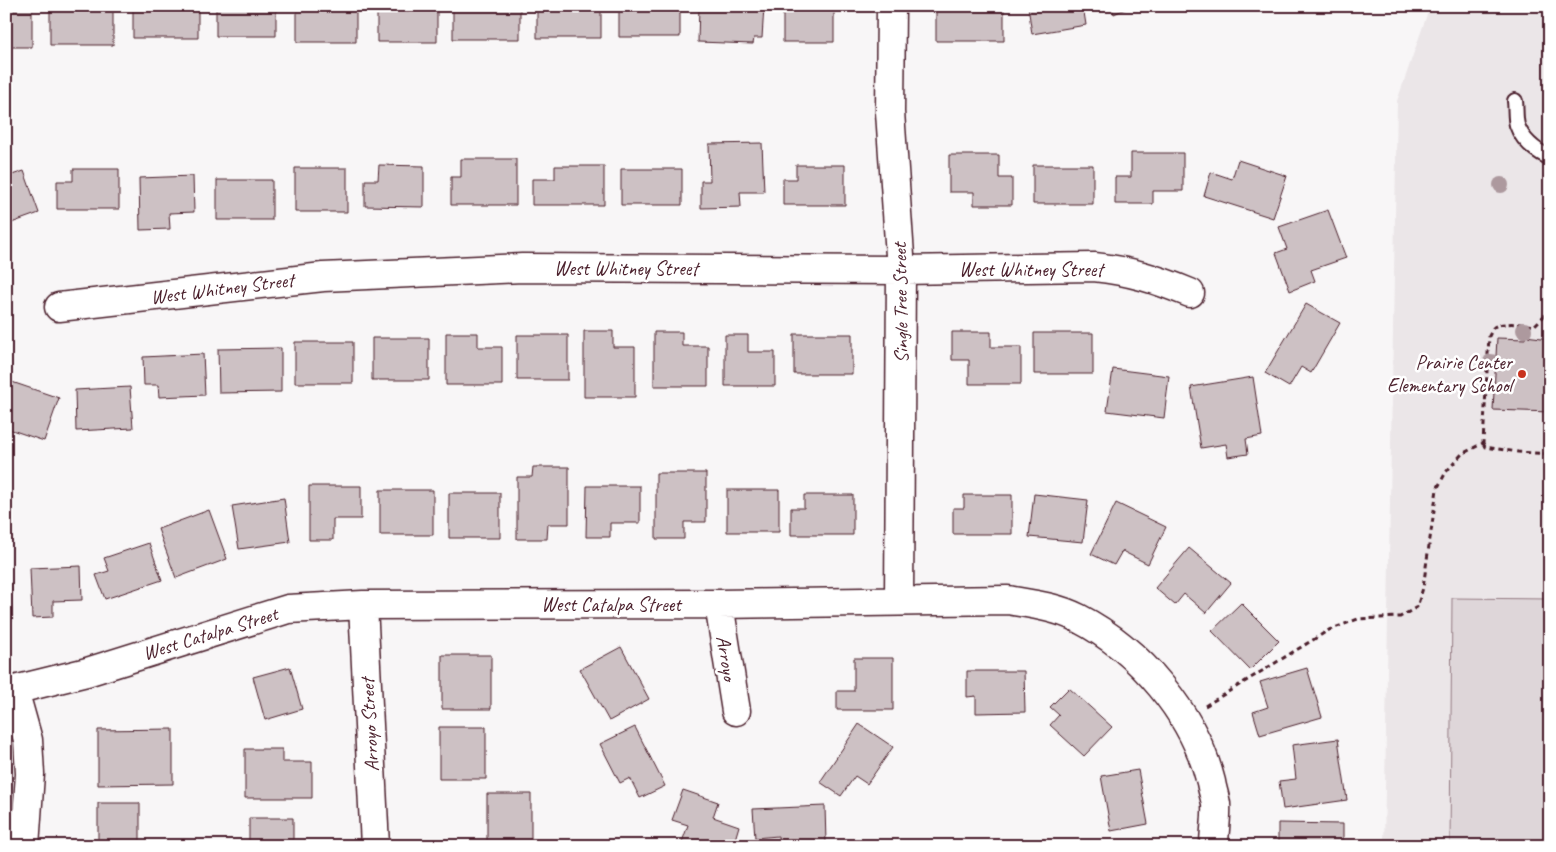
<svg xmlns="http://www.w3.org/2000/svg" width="1556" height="852" font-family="Caveat,sans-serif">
<rect width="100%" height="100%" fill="#f8f6f7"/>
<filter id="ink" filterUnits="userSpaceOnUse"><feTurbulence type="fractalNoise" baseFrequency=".02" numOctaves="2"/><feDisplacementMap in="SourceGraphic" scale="10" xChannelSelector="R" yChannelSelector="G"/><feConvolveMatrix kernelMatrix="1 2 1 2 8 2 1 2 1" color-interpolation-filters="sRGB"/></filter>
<g filter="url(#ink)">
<!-- built -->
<path fill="#ebe6e8" d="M1430,6H1550V846H1384L1397,101Z"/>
<!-- garden -->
<path fill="#ded6d9" stroke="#947a82" d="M1452,598L1550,599V846H1450Z"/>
<!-- building -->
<path fill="#cdc1c4" stroke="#4a1f2b" d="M50,6H80V10H113V45H50Z
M133,6H198V38H133Z
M216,6H276V36H216Z
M297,6H356V42H297Z
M408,6H437V42H377V12H408Z
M453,6H520V39H453Z
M537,6H601V38H537Z
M619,6H680V37H619Z
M699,6H764L762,38H754L753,44L698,42Z
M783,6H834V42H783Z
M936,6H1004V41H936Z
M1028,6H1083L1086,25L1032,34Z
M1111,6H1132L1114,14Z
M6,11H32V47H6Z
M762,143L764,192H740L741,207L701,208V181H710L709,144Z
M1131,153H1183V191H1153V204H1115V177H1131Z
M949,155H999V178H1012V205H974V192H949Z
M461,159H516V205H451V177H461Z
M1238,160L1287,176L1273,218L1204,196L1211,172L1232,179Z
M379,165L424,166V207L365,206V180H378Z
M796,165H845V205H783V179H796Z
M1033,165H1093V204H1033Z
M555,166H604V205H532V179H555Z
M295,168H347V212H295Z
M73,169H119V209H57V181H73Z
M621,169H682V205H621Z
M24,171L39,213L6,225V177Z
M193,176L194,212L169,213L170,229L140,230L139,178Z
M217,180H272V220H217Z
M1328,210L1346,258L1311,270L1315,281L1290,291L1276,253L1287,249L1279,227Z
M1306,304L1340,323L1311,373L1301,367L1289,387L1265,373Z
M584,331H613V347H635V397H584Z
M654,332H682V346H708V386H654Z
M952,332H991V347H1021V384H969V360H952Z
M446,333H478V347H502V385H446Z
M1034,333H1093V374H1034Z
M794,334H852V374H794Z
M517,335H568V380H517Z
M725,335H748V352H775V386H725Z
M1525,336L1550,339V412L1493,410L1497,338L1525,339Z
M372,338H429V380H372Z
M295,342H353V383H295Z
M281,348V392L219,393L218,349Z
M203,354L205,395L159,397L158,385H144L143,357Z
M1113,369L1169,376L1164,418L1107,411Z
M1253,377L1262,436L1246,439L1248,454L1228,457L1226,444L1201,448L1191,387Z
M6,380L59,398L44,441L6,428Z
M130,387L133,428L76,431L75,390Z
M533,467H569V524H548L547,539H517V477H532Z
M656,473H706V522H684V539H656Z
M309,486H361V519H333V540H309Z
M587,486H640V523H610V537H586Z
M380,490H433V535H380Z
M727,490H779V532H727Z
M449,493H500V538H449Z
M1034,494L1088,500L1083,542L1029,537Z
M804,495H853V535H791V508H804Z
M964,495H1012V534H953V508H964Z
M284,498L290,542L239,549L232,506Z
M1116,503L1166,527L1148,564L1122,551L1114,565L1091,554Z
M209,510L227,559L176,578L158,529Z
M149,543L162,580L105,599L96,575L109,571L104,558Z
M1189,548L1231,583L1206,613L1184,594L1175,605L1155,588Z
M81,566L82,600L53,601V617L32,618L30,568Z
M6,583H11L12,622H6Z
M1241,603L1279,641L1250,670L1212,631Z
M621,647L649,699L609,721L580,669Z
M442,655H491V709H442Z
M854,658H893V710H837V691H854Z
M290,667L302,709L265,720L253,677Z
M1307,668L1322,717L1260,735L1253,712L1268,707L1260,682Z
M967,671H1024L1025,712L976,713V696L967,697Z
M1069,688L1112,727L1084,756L1050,725L1059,715L1050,707Z
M859,724L893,747L867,784L855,776L841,796L820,782Z
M439,727H486V779H439Z
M635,727L665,786L640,798L630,778L620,783L600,744Z
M173,729V784L98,785V730Z
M1338,739L1347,800L1283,809L1279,781L1296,779L1292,745Z
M245,749H282V762H312V798H245Z
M1138,770L1148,824L1111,831L1101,776Z
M683,790L718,802L713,817L739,826L733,846L681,845L688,825L672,820Z
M487,794H531V844H487Z
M98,803H140V846H98Z
M825,806L826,843L779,846L778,836L755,838L753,809Z
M249,818H293V846H249Z
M1278,823L1343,824V846H1278Z"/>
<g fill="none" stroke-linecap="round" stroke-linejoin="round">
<defs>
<path id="lane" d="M1515,101C1516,108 1515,118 1517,125C1522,140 1536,151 1550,158"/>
<path id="street" d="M891,6L890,112L901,270L899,601
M59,307L323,277L522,268L901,270L1094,267C1131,271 1156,279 1190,293
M719,604L736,711
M363,605L375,846
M6,690H14L87,672L288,609L363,605L719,604L1008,600C1031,604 1057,607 1078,618C1140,650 1194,714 1211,782C1212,789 1215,797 1216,804C1217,818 1214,832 1214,846
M14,690L28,740L30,774L25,846"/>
</defs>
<!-- lane casing -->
<use href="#lane" stroke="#4a1f2b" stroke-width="18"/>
<!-- street casing -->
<use href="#street" stroke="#4a1f2b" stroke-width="31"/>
<!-- path -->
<path stroke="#4a1f2b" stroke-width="3" stroke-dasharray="5 4" stroke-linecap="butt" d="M1483,443L1485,447L1518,452L1550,454
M1205,706L1329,630L1358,619L1400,617L1417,607L1423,588L1437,489L1446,472L1462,454L1483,443L1489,336C1490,334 1492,330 1493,328C1500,321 1525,324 1534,326L1550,310"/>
<!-- lane -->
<use href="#lane" stroke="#fff" stroke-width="14"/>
<!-- street -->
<use href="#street" stroke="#fff" stroke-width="28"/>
</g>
<!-- trees -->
<g fill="#ad999e">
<circle cx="1501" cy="185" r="8"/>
<circle cx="1524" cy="330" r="8"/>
<circle cx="1491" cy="362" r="8"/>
</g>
</g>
<!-- markers -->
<circle fill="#c8321e" stroke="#fff" stroke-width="2" cx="1522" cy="374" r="5"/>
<g text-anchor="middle" stroke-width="5" stroke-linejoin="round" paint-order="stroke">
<!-- street labels -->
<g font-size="20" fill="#4a1f2b" stroke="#fff">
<text x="626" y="275">West Whitney Street</text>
<text x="1031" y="276">West Whitney Street</text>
<text transform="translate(222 288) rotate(-7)" y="7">West Whitney Street</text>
<text transform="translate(900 303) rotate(-91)" y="7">Single Tree Street</text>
<text x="611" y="611">West Catalpa Street</text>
<text transform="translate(210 633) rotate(-17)" y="7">West Catalpa Street</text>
<text transform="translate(727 658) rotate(81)" y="7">Arroyo</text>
<text transform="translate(369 725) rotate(-93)" y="7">Arroyo Street</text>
</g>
<!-- poi labels -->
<g font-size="20" fill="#4a1f2b" stroke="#fff" text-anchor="end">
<text x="1512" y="369">Prairie Center<tspan x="1512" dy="23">Elementary School</tspan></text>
</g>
</g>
<!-- margin -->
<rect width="1556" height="852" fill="none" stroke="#fff" stroke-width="25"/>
<rect x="12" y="12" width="1531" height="827" fill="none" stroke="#4a1f2b" stroke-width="2" filter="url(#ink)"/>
</svg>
